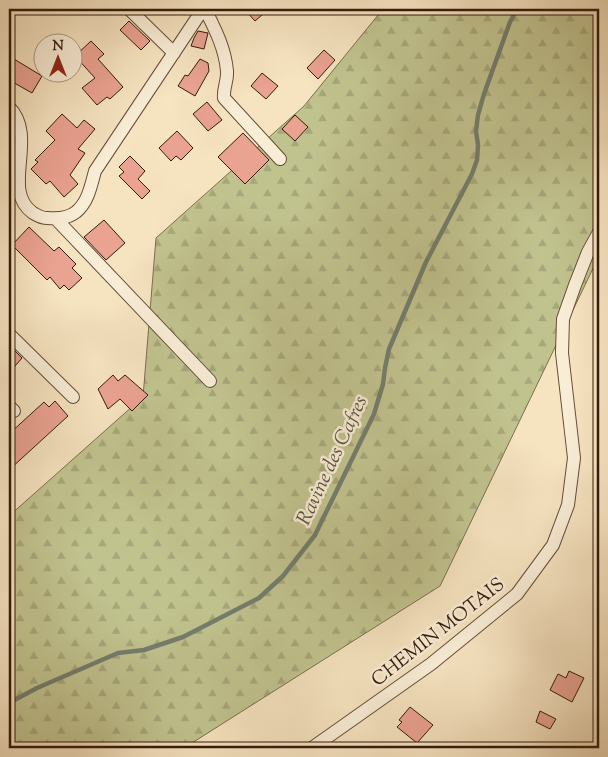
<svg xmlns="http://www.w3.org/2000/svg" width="608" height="757" font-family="'Sorts Mill Goudy',serif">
<defs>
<pattern id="forest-firs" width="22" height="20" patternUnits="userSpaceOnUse" patternTransform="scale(1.25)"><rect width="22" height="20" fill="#c1c38f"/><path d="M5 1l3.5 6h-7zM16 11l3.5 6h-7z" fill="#a6a77a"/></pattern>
</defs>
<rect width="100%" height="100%" fill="#f6e3c0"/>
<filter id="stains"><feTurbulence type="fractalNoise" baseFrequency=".004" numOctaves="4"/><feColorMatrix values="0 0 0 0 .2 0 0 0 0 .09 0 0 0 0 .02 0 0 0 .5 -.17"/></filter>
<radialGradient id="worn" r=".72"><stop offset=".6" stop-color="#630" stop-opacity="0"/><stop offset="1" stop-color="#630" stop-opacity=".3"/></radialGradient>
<!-- forest -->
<path fill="url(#forest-firs)" stroke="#7a6f4d" d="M383,9H599V256L440,586L184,748H9V516L143,397L156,238L304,106Z"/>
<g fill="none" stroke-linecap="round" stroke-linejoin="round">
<!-- stream -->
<path stroke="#747d6c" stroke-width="4.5" d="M9,703L37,688L118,653L144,650L183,637L259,598L283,576L315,535L374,414L383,384L385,368L389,349L426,262L472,174L477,160L478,145L476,131L478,115L484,94L510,22L517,9"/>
</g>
<!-- building -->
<path fill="#eaa291" stroke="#341b0b" d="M244,9H269L255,21Z
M129,21L150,41L141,50L120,30Z
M198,31L208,33L204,49L191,46L194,38Z
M91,41L104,54L98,59L123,87L110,99L107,97L97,105L82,88L95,78L75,56Z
M324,50L335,60L318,79L307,68Z
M9,56L42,76L32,93L9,80Z
M200,59L208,63L209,71L195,96L178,86L185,75L188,76Z
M262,73L278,86L266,99L251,86Z
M207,102L222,120L208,131L193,114Z
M62,114L77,128L84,120L95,129L78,149L85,153L70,175L78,184L64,197L50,181L46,184L31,169L38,162L35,160L55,140L46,131Z
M295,115L308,127L295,141L282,129Z
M177,131L193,148L181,160L176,156L171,161L159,148Z
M243,133L269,160L245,184L218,157Z
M130,156L145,171L138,179L150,191L142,199L119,176L124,172L119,167Z
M104,220L125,243L106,260L84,237Z
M29,227L54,251L59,247L76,264L72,268L82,278L69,290L64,285L60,289L50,277L47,280L12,245Z
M9,345L22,358L9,373Z
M113,375L118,381L125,375L148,395L132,411L120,399L108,409L98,389Z
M55,401L68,416L9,470V434L44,402L49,407Z
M569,671L584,678L572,702L550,690L558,674L566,678Z
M410,707L433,725L417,743L397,727L402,722L399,720Z
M540,711L556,719L550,729L536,722Z"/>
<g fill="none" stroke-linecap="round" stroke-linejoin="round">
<defs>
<path id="street" d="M129,9L174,53
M205,9C215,29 225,48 227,71C228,80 223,88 224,98L280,159
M9,107C39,137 0,190 33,213C37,215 41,218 47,218C57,219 67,219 76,212C88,202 91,186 95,171L203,9
M56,219L210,381
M9,334L73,397
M9,406L14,411
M312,748L431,664L517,594L553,545L568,505L574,458L562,353L563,319L575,285L588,252L599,232"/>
</defs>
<!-- street casing -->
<use href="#street" stroke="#644d38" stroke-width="14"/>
<!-- street -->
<use href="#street" stroke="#f9edd6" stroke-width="12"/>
</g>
<g text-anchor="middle" stroke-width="5" stroke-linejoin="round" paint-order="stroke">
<!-- street labels -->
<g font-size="19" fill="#341b0b" stroke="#f9edd6">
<text transform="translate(437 631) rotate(-38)" y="7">CHEMIN MOTAIS</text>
</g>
<!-- water labels -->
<g font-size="20" font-style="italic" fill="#595443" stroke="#f9edd6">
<text transform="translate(331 460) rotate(-65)" y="7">Ravine des Cafres</text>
</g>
</g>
<!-- margin -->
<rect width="608" height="757" fill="none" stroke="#f6e3c0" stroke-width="30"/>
<rect x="10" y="10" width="588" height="737" fill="none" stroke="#341b0b" stroke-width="2.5"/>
<rect x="15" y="15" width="578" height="727" fill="none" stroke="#341b0b"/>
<!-- north arrow -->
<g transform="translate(58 58)"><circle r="24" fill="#f9edd6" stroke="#aa9985"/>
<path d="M0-4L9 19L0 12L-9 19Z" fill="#8f2418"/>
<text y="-8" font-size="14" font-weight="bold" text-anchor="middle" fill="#341b0b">N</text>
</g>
<rect width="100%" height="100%" filter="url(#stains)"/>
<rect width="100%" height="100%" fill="url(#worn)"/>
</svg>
